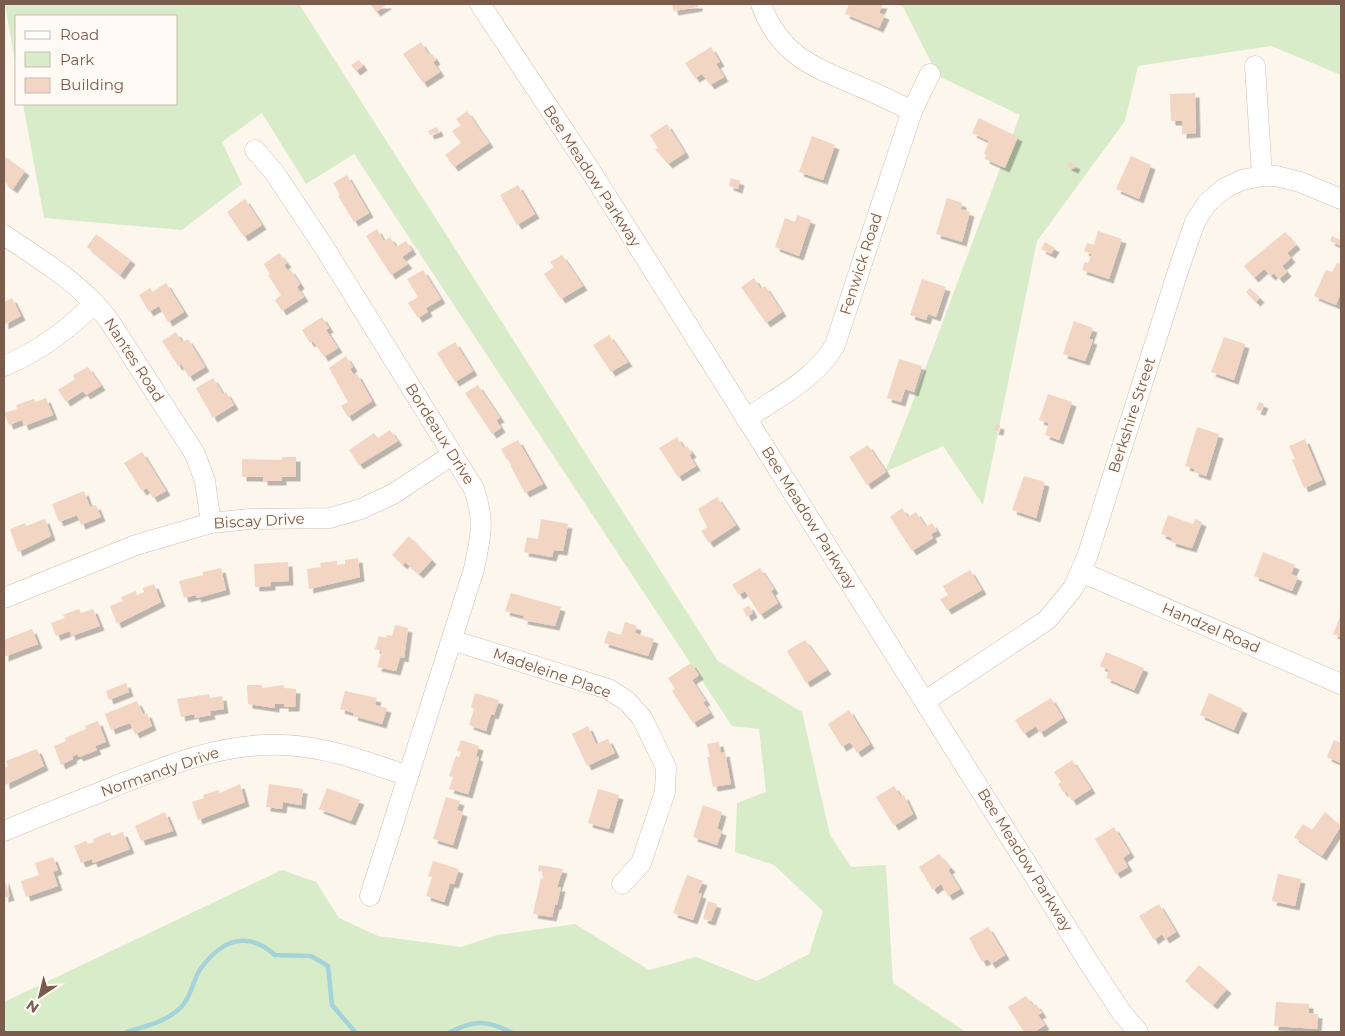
<svg xmlns="http://www.w3.org/2000/svg" width="1345" height="1036" font-family="Montserrat,sans-serif">
<defs>
<filter id="shadow"><feDropShadow dx="4.5" dy="4.5" stdDeviation="0" flood-color="#0004"/></filter>
</defs>
<rect width="100%" height="100%" fill="#fdf6ec"/>
<!-- green -->
<path fill="#d8ecc9" d="M5,4H299L718,661L802,712L830,835L851,867L886,865L893,983L966,1032H4V1002L282,870L316,882L339,918L378,936L461,947L497,935L575,924L649,970L696,957L757,981L809,954L823,911L774,865L735,852L737,803L766,792L759,729L732,726L354,154L306,184L262,113L222,142L242,184L182,230L44,218L23,104H176V16H16V68Z
M897,4H1341V75L1271,46L1138,66L1125,121L1037,241L983,505L943,446L885,472L906,420L1020,115L938,76L903,7Z"/>
<g fill="none" stroke-linecap="round" stroke-linejoin="round">
<!-- stream -->
<path stroke="#a5d3da" stroke-width="4.5" d="M127,1032C146,1026 169,1021 182,1006C192,995 193,979 201,968C222,940 247,930 275,955L311,956L328,966L332,1005L355,1032
M450,1032C475,1020 486,1020 511,1032"/>
</g>
<!-- building -->
<path fill="#f3d5c3" filter="url(#shadow)" d="M370,4H388L376,12Z
M672,4H698V7L674,11Z
M849,4H883L879,13L885,15L879,28L845,14Z
M421,42L429,55L432,54L436,60L433,62L440,72L423,83L403,54Z
M711,47L720,62L716,64L724,77L710,85L702,74L695,78L685,63Z
M359,60L363,66L356,71L351,65Z
M1195,93L1196,133L1182,134V121H1171L1170,94Z
M467,111L489,143L454,167L445,155L461,143L452,131L461,125L456,119Z
M979,118L1018,137L1005,168L985,159L986,155L984,154L989,141L972,133Z
M667,124L685,153L668,164L655,149L658,148L650,135Z
M437,127L439,132L430,135L428,131Z
M812,136L835,145L823,180L799,172Z
M4,156L25,171L13,189L4,182Z
M1131,156L1151,165L1139,199L1116,189Z
M1069,162L1076,165L1074,169L1067,166Z
M347,175L369,213L354,222L338,196L340,195L333,183Z
M731,178L740,181L738,189L729,186Z
M518,185L535,214L517,225L500,195Z
M947,198L962,203L961,209L970,212L962,242L936,234Z
M245,199L262,225L244,237L227,212Z
M797,215L811,220L799,256L775,247L785,218L795,222Z
M377,229L384,241L390,237L396,247L406,241L412,250L402,257L408,264L391,275L366,236Z
M1098,231L1122,239L1109,279L1082,270L1085,262L1088,263L1092,254L1084,251L1087,243L1094,245Z
M1285,232L1296,245L1287,253L1291,258L1282,266L1287,272L1279,279L1274,273L1271,276L1264,269L1254,278L1244,266Z
M96,234L131,260L120,275L87,247Z
M1332,236L1341,240V246L1330,241Z
M1045,242L1055,248L1051,254L1041,249Z
M279,253L287,263L284,265L288,271L290,269L300,284L297,287L304,297L282,311L275,300L281,295L268,275L270,274L264,264Z
M562,255L583,286L561,299L544,274L554,267L550,262Z
M1337,263L1341,264V292L1336,305L1314,296L1326,270L1332,272Z
M423,270L441,299L426,308L428,312L418,318L408,303L418,297L407,279Z
M754,278L761,289L765,286L782,312L766,323L741,287Z
M922,279L946,287L936,317L928,314L926,320L910,315Z
M166,283L184,312L168,322L159,306L149,312L139,295L150,288L152,292Z
M1250,288L1260,298L1256,302L1246,292Z
M12,298L21,316L4,325V302Z
M322,317L329,328L326,330L338,348L324,357L313,341L310,343L302,330Z
M1074,321L1093,328L1089,339L1093,340L1085,361L1063,354Z
M176,332L182,342L188,339L205,367L189,377L181,364L178,366L162,341Z
M609,335L628,362L611,372L593,345Z
M1224,337L1245,344L1234,380L1211,372Z
M455,342L473,371L455,382L437,353Z
M346,356L353,367L350,369L354,375L357,374L372,401L348,417L341,406L348,402L329,368Z
M899,359L922,366L914,392L905,389L901,402L887,398Z
M88,367L101,386L86,395L83,391L66,402L58,390L75,379L73,375Z
M213,378L223,394L226,392L234,405L213,418L196,388Z
M478,385L500,418L496,420L501,428L492,434L465,393Z
M1048,394L1072,402L1059,440L1045,435L1049,423L1039,420Z
M46,398L53,415L24,426L22,420L9,425L4,413L17,409L16,405L34,399L35,402Z
M1259,402L1264,404L1261,411L1256,410Z
M996,424L1000,425L999,431L994,430Z
M1197,427L1219,434L1206,476L1194,472L1195,469L1185,466Z
M390,430L398,441L359,465L349,450L374,433L378,438Z
M677,437L684,448L687,446L692,453L689,455L696,466L678,477L659,448Z
M1305,439L1322,480L1304,488L1292,460L1295,459L1289,446Z
M518,440L543,484L525,493L510,465L512,464L509,458L507,460L501,449Z
M868,445L886,472L867,485L849,457Z
M142,452L166,491L153,498L147,488L142,491L124,463Z
M282,457H296V477H282V481H263V477H242V459L282,460Z
M1024,476L1045,482L1036,518L1012,510Z
M84,491L90,507L96,505L101,517L81,525L77,515L59,522L52,504Z
M717,497L736,525L709,543L701,531L707,527L698,509Z
M902,508L908,517L916,512L926,527L932,523L937,531L931,534L933,538L912,551L890,517Z
M1168,515L1193,524L1195,519L1202,522L1192,548L1171,542L1172,538L1161,534Z
M45,519L51,536L18,552L10,529L25,523L26,526Z
M541,519L568,524L563,551L554,550L552,557L524,552L527,537L538,539Z
M409,536L432,560L419,574L405,562L403,565L392,555Z
M1263,552L1295,565L1291,574L1298,577L1292,591L1254,576Z
M358,558L360,577L309,589L307,569L321,567L320,563L337,561V565L345,564V560Z
M288,562L289,581L271,582V586L255,587L254,564Z
M221,568L226,590L197,598L196,595L184,598L179,581L203,575V572Z
M760,568L774,589L771,591L778,603L760,615L745,591L739,595L732,585Z
M970,570L982,590L947,610L940,599L948,595L943,586Z
M154,584L161,602L117,624L110,606L123,601L121,597L136,591L137,595L144,592L143,588Z
M511,593L561,607L555,626L523,620L524,616L505,611Z
M749,605L753,613L747,617L743,609Z
M79,609L81,613L93,609L100,626L71,636L70,631L56,636L51,623L65,618L63,615Z
M1341,614V637L1333,634Z
M625,622L637,626L635,633L654,639L648,656L604,643L608,631L621,635Z
M395,625L408,628L404,658L400,657L396,671L377,667L382,651L375,649L379,636L386,638L387,635L392,636Z
M32,629L38,644L4,657V640Z
M805,640L827,670L806,683L787,651Z
M1106,652L1144,668L1134,690L1106,678L1109,670L1100,666Z
M691,663L699,675L692,680L706,701L703,702L710,713L693,723L672,691L675,689L668,678Z
M126,683L129,692L109,700L106,691Z
M247,685H262V688L284,685V688L296,689L295,707H284V704H275V708L248,704Z
M345,691L377,698L375,705L387,708L382,724L353,716L354,713L340,709Z
M475,693L499,700L494,715L491,714L486,731L469,725L474,709L471,707Z
M1209,693L1243,709L1234,730L1200,715Z
M209,694L210,698L222,696L224,709L210,711L211,715L195,718L194,714L181,717L177,699Z
M1051,698L1063,718L1040,733L1036,726L1024,734L1015,720Z
M137,701L143,714L147,713L152,726L135,734L130,723L111,730L105,714Z
M849,710L870,744L857,753L850,742L842,747L828,724Z
M98,721L106,742L95,746L97,750L79,757L77,754L72,757L73,759L61,765L54,746L66,741L65,738L86,729L85,726Z
M588,726L596,744L608,739L615,753L587,766L572,734Z
M461,740L479,746L476,756L479,757L468,794L449,789L453,777L449,776L456,756L459,757L461,752L457,751Z
M1334,740L1341,743V763L1327,757Z
M719,742L721,753L725,752L731,784L713,787L707,757H710L707,744Z
M37,749L44,766L5,785L4,768L8,766L6,761Z
M1072,760L1091,789L1072,801L1066,791L1063,792L1058,784L1061,782L1054,772Z
M240,784L245,802L198,820L192,802L204,798L203,795L219,790L220,793Z
M269,784L303,789L301,805L283,802L282,809L266,807Z
M894,786L901,797L904,795L913,814L894,826L876,797Z
M327,788L360,800L351,821L319,809Z
M598,789L619,795L609,829L588,823Z
M446,797L460,801L457,810L463,812L453,845L433,839Z
M703,805L722,812L717,829L722,831L717,845L693,837Z
M165,812L173,831L141,841L135,826Z
M1325,812L1341,826L1322,856L1294,837L1303,824L1312,830Z
M1114,827L1130,853L1123,858L1128,867L1116,874L1095,839Z
M110,832L112,836L123,832L130,849L93,863L92,859L81,863L74,846L86,841L88,844L94,842L93,839Z
M939,854L951,868L948,870L960,889L948,896L941,884L933,890L919,867Z
M53,857L58,870L53,872L58,886L26,897L21,881L39,875L35,863Z
M433,861L459,869L454,884L450,883L444,902L426,896L432,877L428,876Z
M539,865L563,869L557,887H561L557,905H555L552,917L533,914L541,878L543,879L544,872L538,871Z
M1278,874L1301,879L1295,906L1272,901Z
M687,875L703,881L698,893L702,894L693,920L673,913Z
M4,878L10,896L4,898Z
M708,901L717,904L711,921L703,919Z
M1159,904L1176,932L1165,939L1162,934L1154,940L1139,916Z
M988,927L1005,955L991,964L988,959L982,962L969,938Z
M1199,965L1227,989L1213,1005L1185,981Z
M1026,996L1033,1006L1036,1004L1042,1013L1038,1015L1045,1025L1034,1032H1024L1008,1007Z
M1276,1002L1309,1004V1013L1318,1014L1317,1029L1274,1026Z"/>
<g fill="none" stroke-linecap="round" stroke-linejoin="round">
<defs>
<path id="minor" d="M480,4L592,173L1091,966L1122,1013L1138,1032
M761,4C780,57 816,68 863,88C880,95 896,103 912,111
M1255,66L1262,176
M255,150L274,172L324,247L474,489C485,522 481,535 474,569L370,896
M4,235C41,260 80,283 108,319L195,454L205,481L211,523
M4,366C40,351 67,330 95,303
M746,419C777,397 816,379 835,345L912,111L930,74
M1081,572L1341,684
M4,598L136,545L211,523L250,519L330,518L361,509L393,494L452,455
M452,640L608,689L627,701L642,718L666,767L665,792L641,863L622,884
M925,701L1047,620L1074,587L1088,554L1178,271L1195,222L1207,203L1225,188L1242,180L1262,176H1276L1300,182L1341,199
M4,831C40,816 76,802 113,787C168,765 224,742 284,745C328,747 367,762 408,776"/>
</defs>
<!-- minor casing -->
<use href="#minor" stroke="#d1beb0" stroke-width="21"/>
<!-- minor -->
<use href="#minor" stroke="#fff" stroke-width="20"/>
</g>
<g text-anchor="middle" stroke-width="4" stroke-linejoin="round" paint-order="stroke">
<!-- street labels -->
<g font-size="15" fill="#7a5c4d" stroke="#fffaf3">
<text transform="translate(592 176) rotate(57)" y="5">Bee Meadow Parkway</text>
<text transform="translate(861 264) rotate(-72)" y="5">Fenwick Road</text>
<text transform="translate(134 360) rotate(57)" y="5">Nantes Road</text>
<text transform="translate(1132 415) rotate(-72)" y="5">Berkshire Street</text>
<text transform="translate(440 434) rotate(58)" y="5">Bordeaux Drive</text>
<text transform="translate(809 518) rotate(58)" y="5">Bee Meadow Parkway</text>
<text transform="translate(259 521) rotate(-3)" y="5">Biscay Drive</text>
<text transform="translate(1211 628) rotate(23)" y="5">Handzel Road</text>
<text transform="translate(552 673) rotate(19)" y="5">Madeleine Place</text>
<text transform="translate(160 772) rotate(-19)" y="5">Normandy Drive</text>
<text transform="translate(1025 860) rotate(58)" y="5">Bee Meadow Parkway</text>
</g>
</g>
<!-- border -->
<rect width="1345" height="1036" fill="none" stroke="#7a5c4d" stroke-width="10"/>
<!-- legend -->
<rect x="15" y="15" width="162" height="90" fill="#fffaf3" stroke="#cabbb1"/>
<rect x="25" y="31" width="25" height="8" fill="#ffffff" stroke="#cabbb1"/>
<text x="60" y="40" font-size="15" fill="#7a5c4d">Road</text>
<rect x="25" y="52" width="25" height="15" fill="#d8ecc9" stroke="#cabbb1"/>
<text x="60" y="65" font-size="15" fill="#7a5c4d">Park</text>
<rect x="25" y="78" width="25" height="15" fill="#f3d5c3" stroke="#cabbb1"/>
<text x="60" y="90" font-size="15" fill="#7a5c4d">Building</text>
<!-- north arrow -->
<g transform="translate(40 996) rotate(215)" stroke="#fffaf3" stroke-width="4" paint-order="stroke">
<path d="M0-4L9 19L0 12L-9 19Z" fill="#7a5c4d"/>
<text y="-8" font-size="14" font-weight="bold" text-anchor="middle" fill="#7a5c4d">N</text>
</g>
</svg>
